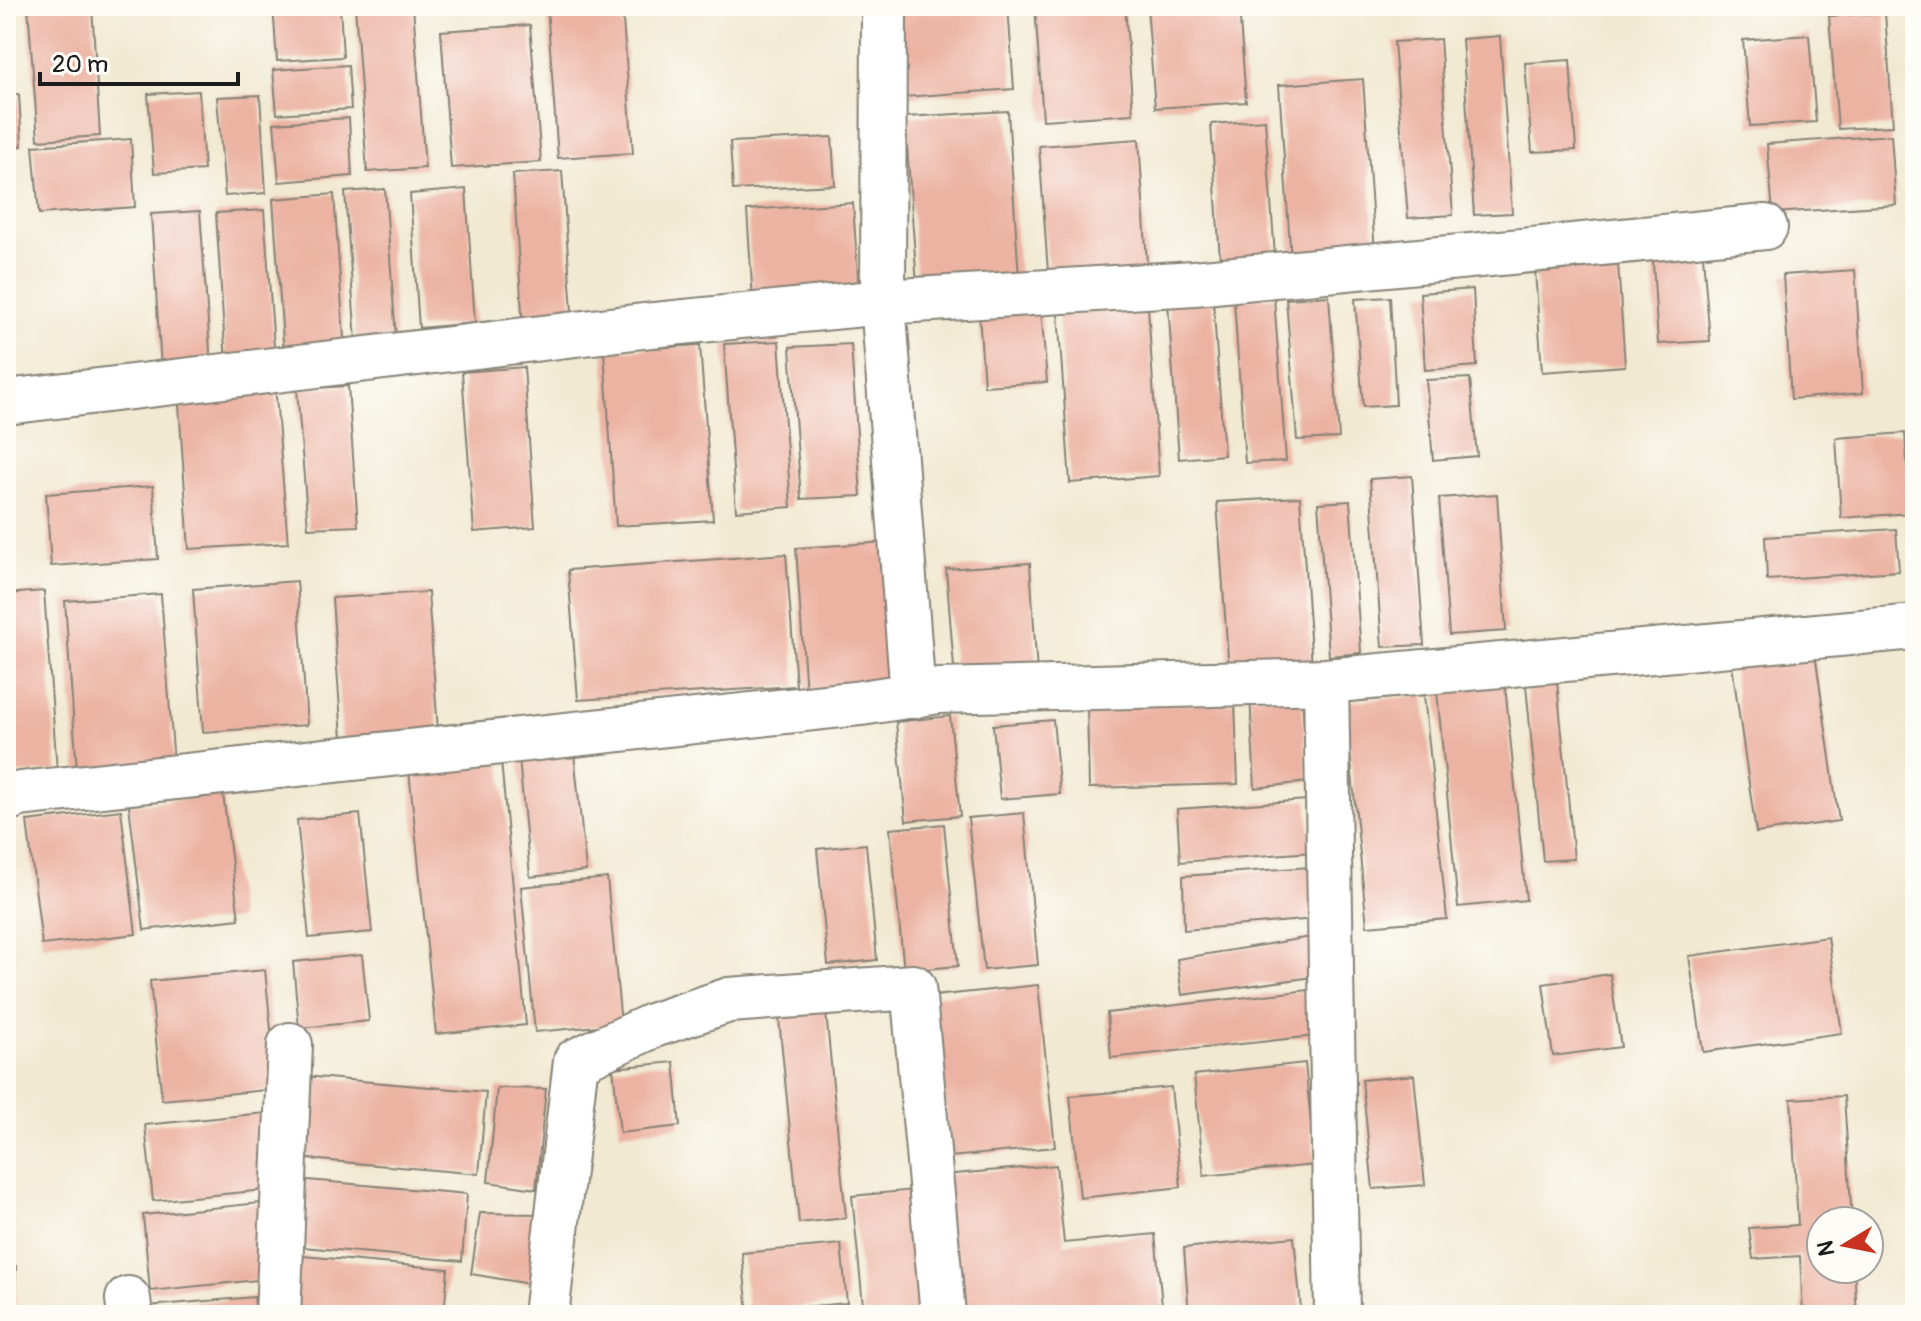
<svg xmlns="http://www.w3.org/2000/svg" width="1921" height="1321" font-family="Pangolin,sans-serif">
<rect width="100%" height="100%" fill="#fdfcf7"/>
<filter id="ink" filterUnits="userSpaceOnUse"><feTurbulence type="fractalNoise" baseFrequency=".0125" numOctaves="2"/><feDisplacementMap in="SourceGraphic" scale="16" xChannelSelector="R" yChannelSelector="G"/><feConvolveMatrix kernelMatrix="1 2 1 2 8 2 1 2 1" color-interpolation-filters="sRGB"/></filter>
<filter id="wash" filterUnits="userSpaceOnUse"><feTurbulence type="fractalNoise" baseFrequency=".006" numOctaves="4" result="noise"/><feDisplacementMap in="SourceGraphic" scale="32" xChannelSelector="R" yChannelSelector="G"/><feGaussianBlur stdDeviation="1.8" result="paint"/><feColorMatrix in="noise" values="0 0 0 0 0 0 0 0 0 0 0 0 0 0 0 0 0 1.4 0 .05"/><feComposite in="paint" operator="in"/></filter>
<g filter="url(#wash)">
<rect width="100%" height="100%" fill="#f1e9d1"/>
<g id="blocks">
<!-- building -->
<path fill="#ecb2a2" d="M28,6H92L100,136L38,140Z
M273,6H340L343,57L277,61Z
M355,6H413L425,168L367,172Z
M547,6H622L633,153L558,158Z
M897,6H1008L1014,89L904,97Z
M1035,6H1125L1133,114L1043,120Z
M1147,6H1239L1246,102L1155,108Z
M1885,13L1893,126L1838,129L1829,16Z
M530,25L541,162L451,168L441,31Z
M1809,35L1816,122L1750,126L1743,40Z
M1500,36L1512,213L1474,215L1462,39Z
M1440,39L1453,215L1408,218L1394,42Z
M1570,60L1576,150L1532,152L1525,63Z
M348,65L351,109L277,114L273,70Z
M1363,79L1375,254L1291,261L1279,85Z
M199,91L204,170L154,173L148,94Z
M19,94L22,146L6,147V95Z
M260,95L266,193L225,196L217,97Z
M1008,111L1019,278L917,285L905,117Z
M349,118L352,176L279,182L274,123Z
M1265,120L1276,270L1221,274L1211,124Z
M1891,135L1896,205L1773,213L1767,144Z
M832,137L835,185L733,190L730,142Z
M131,139L135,207L39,214L33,146Z
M1139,139L1148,279L1049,286L1039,146Z
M562,171L573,325L523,328L513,174Z
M385,189L396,338L356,341L345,192Z
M466,189L475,323L419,328L410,194Z
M334,194L345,352L284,356L273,199Z
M853,203L859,294L753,301L747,210Z
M264,210L275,361L226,364L216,213Z
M200,211L211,365L161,368L151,214Z
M1702,243L1710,341L1658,344L1652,247Z
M1618,263L1625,366L1542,372L1535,270Z
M1855,270L1863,393L1791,399L1783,275Z
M1473,289L1477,366L1425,370L1420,293Z
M1329,296L1339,438L1297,440L1286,299Z
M1274,297L1286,461L1245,463L1234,300Z
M1390,297L1396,405L1363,407L1355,299Z
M1213,299L1224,455L1179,459L1168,303Z
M1148,307L1159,476L1070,483L1058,313Z
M1041,309L1047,382L984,386L979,313Z
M779,341L791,507L736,511L724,344Z
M851,344L861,496L801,499L790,347Z
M700,345L713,520L616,526L604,351Z
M524,367L535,527L474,532L462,372Z
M1470,378L1477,456L1433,460L1426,380Z
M275,384L288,543L189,549L178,391Z
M348,386L358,526L308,528L297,389Z
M1905,433L1911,513L1841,518L1836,438Z
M1412,476L1424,645L1382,647L1370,479Z
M153,486L158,559L51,566L46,494Z
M1497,494L1506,631L1449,635L1439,498Z
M1300,497L1312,666L1229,672L1217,502Z
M1350,501L1361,653L1329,656L1318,503Z
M1896,529L1899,571L1767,580L1765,537Z
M887,542L897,687L806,693L796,548Z
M786,554L796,686L578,700L568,570Z
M1030,563L1037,674L955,680L946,569Z
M297,581L307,725L203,732L193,589Z
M44,591L57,771L6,774V594Z
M428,592L438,731L342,738L332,598Z
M161,594L174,764L77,771L65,601Z
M1815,653L1839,821L1756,833L1732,665Z
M1556,672L1574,859L1543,861L1525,675Z
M1504,674L1526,900L1458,907L1436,681Z
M1424,695L1447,919L1367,926L1345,702Z
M1250,696L1302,698L1308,782L1255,788Z
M1235,703L1238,784L1089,788L1087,706Z
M950,716L960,816L906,821L896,722Z
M1053,720L1060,794L1000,799L993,725Z
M574,753L586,871L530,877L519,758Z
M501,761L526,1025L436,1034L409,770Z
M223,794L239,919L144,930L129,805Z
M1307,800L1312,852L1180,862L1177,809Z
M121,810L136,934L42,945L27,821Z
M1024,813L1038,965L984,970L968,818Z
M360,814L372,932L309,938L297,820Z
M944,824L958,966L904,971L890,829Z
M866,844L877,960L828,965L817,849Z
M1311,867L1316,919L1184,930L1183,876Z
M607,878L621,1024L535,1032L521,887Z
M1323,935L1320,976L1182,995L1177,959Z
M1828,937L1842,1033L1703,1052L1689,956Z
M362,955L369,1021L299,1028L293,962Z
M265,970L277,1089L162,1100L150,981Z
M1610,974L1621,1047L1553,1056L1543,984Z
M1038,985L1055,1147L950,1157L934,996Z
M1318,989L1324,1035L1111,1058L1107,1013Z
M825,1002L846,1218L799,1223L778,1008Z
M674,1062L680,1126L620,1133L613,1068Z
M1305,1063L1315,1165L1204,1176L1194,1075Z
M1414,1075L1425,1185L1373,1189L1362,1080Z
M304,1076L486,1092L479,1174L297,1158Z
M1171,1087L1181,1187L1080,1198L1070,1096Z
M497,1088L546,1089L536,1189L488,1182Z
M1844,1096L1852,1221H1821V1269H1854L1857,1315H1803L1800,1256L1753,1259L1749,1228L1798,1225L1791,1099Z
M266,1113L274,1189L153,1201L145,1125Z
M1056,1165L1064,1243L1155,1234L1163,1315H958L944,1175Z
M296,1179L467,1194L462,1261L291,1246Z
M914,1190L927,1315H864L852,1196Z
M260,1203L267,1279L150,1291L143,1215Z
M480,1213L538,1214L530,1284L471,1274Z
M1294,1237L1301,1309L1247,1315H1189L1184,1248Z
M841,1244L847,1303L748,1312L742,1253Z
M292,1255L448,1269L444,1315H287Z
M6,1265L16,1266L14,1315H6Z
M254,1297L256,1315H149L148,1306Z"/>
</g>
</g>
<g filter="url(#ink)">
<use href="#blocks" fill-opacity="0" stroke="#868276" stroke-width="2"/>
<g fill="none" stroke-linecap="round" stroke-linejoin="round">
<defs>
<path id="minor" d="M884,6L883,302L913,696
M6,402L643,326L883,302L1194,283L1765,227
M1326,681L1337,1315
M6,799L20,794L861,703L939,691L1326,681L1915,627
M128,1299L130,1315
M278,1315L290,1045
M546,1315L576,1061L654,1025L729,1000L913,987L943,1315"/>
</defs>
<!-- minor casing -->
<use href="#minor" stroke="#868276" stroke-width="48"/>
<!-- minor -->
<use href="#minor" stroke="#fff" stroke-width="44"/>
</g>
</g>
<!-- margin -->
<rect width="1921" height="1321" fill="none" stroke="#fdfcf7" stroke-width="32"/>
<!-- north arrow -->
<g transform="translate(1845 1245) rotate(260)"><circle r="38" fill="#fdfcf7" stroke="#a3a29f" stroke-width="2"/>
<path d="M0-6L14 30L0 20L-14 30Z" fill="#c8321e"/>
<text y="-12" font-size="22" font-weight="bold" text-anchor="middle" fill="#1c1c1c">N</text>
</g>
<!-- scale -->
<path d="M40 72v12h198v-12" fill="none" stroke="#1c1c1c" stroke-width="4"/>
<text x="52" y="72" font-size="24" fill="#1c1c1c" stroke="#fdfcf7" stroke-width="6" paint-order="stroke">20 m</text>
</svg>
